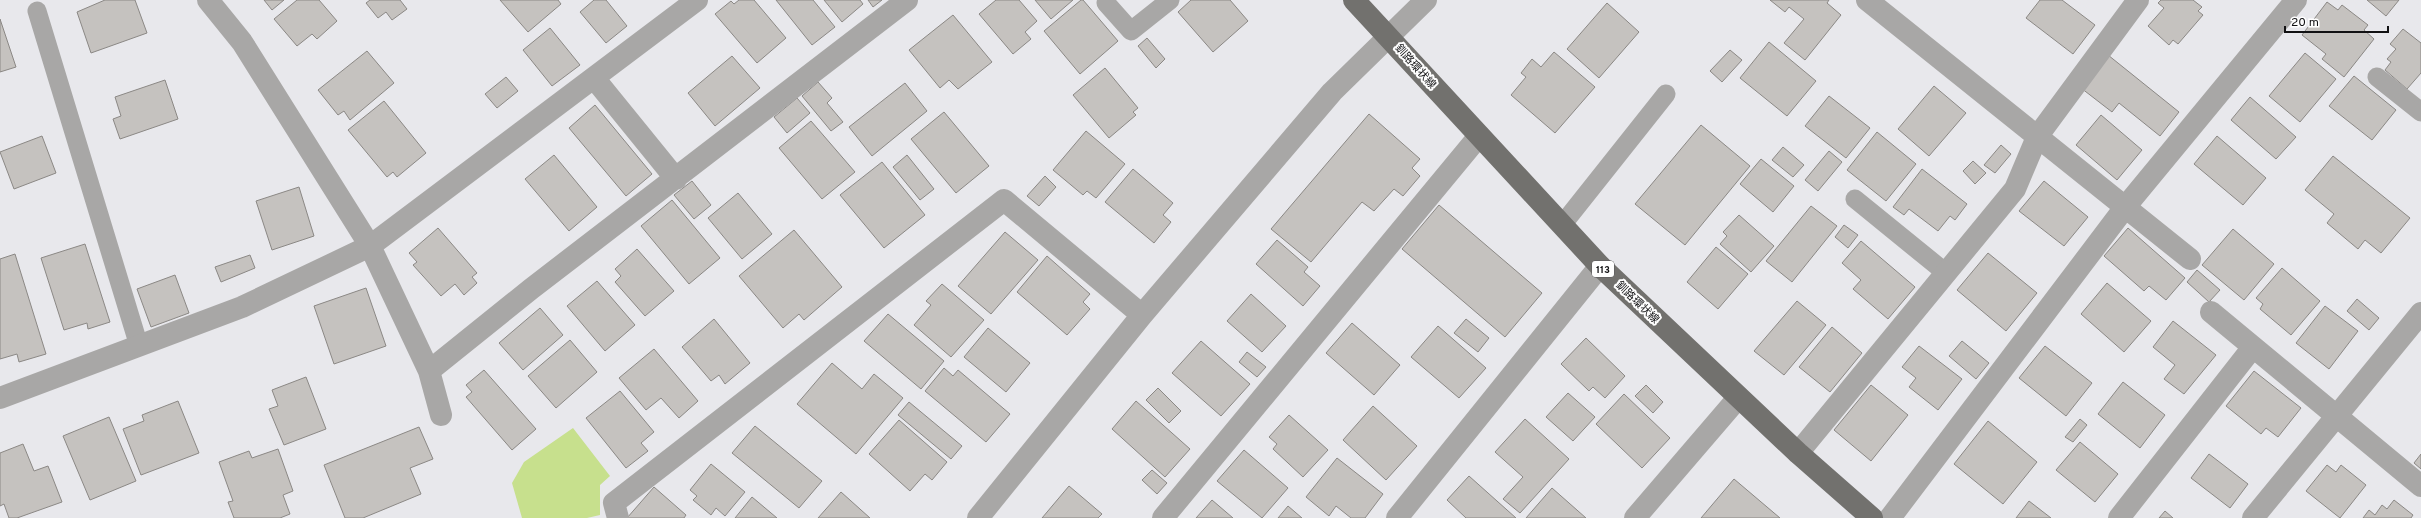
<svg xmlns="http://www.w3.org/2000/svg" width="2421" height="518" font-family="Overpass,'Noto Sans JP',sans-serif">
<rect width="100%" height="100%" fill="#e8e8ec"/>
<!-- green -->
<path fill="#c7e08d" d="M573,428L610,476L600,485V515L587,518H522L512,483L524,462Z"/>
<!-- building -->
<path fill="#c5c2bf" stroke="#8b8885" d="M105,0H135L147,33L91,53L77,12Z
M264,0H284L272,10Z
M297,0H319L337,21L317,39L312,34L297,46L274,19Z
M370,0H400L407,9L392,20L386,12L378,18L366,3Z
M500,0H558L561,4L528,32Z
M594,0H606L627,26L606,43L580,12Z
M739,0H754L786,38L757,63L715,14L731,1L734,4Z
M776,0H813L835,27L812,45Z
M824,0H860L863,4L842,22Z
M868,0H882L873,7Z
M996,0H1019L1037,21L1025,32L1031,39L1013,54L979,14Z
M1035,0H1073L1051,19Z
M1081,0H1083L1118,41L1080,74L1044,31Z
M1191,0H1230L1248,21L1213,52L1178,12Z
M1770,0H1829L1827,3L1841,15L1805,60L1784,43L1804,19L1789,7L1785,12Z
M2040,0H2062L2095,25L2073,54L2026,18Z
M2161,0H2193L2202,7L2198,11L2203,15L2178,44L2173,40L2169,45L2148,26L2164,8L2158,3Z
M2367,0H2399L2386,16Z
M2327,2L2338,10L2342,5L2368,25L2364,30L2374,39L2344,77L2322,59L2326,54L2302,35Z
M1607,3L1639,32L1599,78L1567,49Z
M953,15L992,62L958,89L949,80L940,88L909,50Z
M0,19L16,67L0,72Z
M550,28L580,65L552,86L523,50Z
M2403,29L2421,43V73L2407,89L2385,70L2391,62L2387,59L2396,49L2390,44Z
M1147,38L1165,59L1156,68L1138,46Z
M1769,42L1816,81L1787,116L1740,78Z
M1730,50L1742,60L1722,82L1710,71Z
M367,51L394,83L350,120L344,111L338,115L318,90Z
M1554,52L1595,87L1555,133L1511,95L1526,77L1521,73L1532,59L1541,67Z
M2305,53L2336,79L2300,122L2269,96Z
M2108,55L2179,112L2160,136L2119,103L2112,112L2081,88Z
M732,56L760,88L715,126L688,93Z
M1105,68L1138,108L1133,112L1136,115L1109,138L1073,95Z
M2354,76L2396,110L2372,140L2329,106Z
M506,77L518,91L497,108L485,94Z
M165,80L178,119L120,139L113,119L121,116L115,97Z
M818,82L832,98L827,103L843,122L831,131L802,96Z
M905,83L927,111L872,156L849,127Z
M1934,86L1966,113L1929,156L1898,129Z
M1829,96L1870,128L1846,158L1805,126Z
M2250,97L2296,137L2276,159L2231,120Z
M797,98L810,113L787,133L774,117Z
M384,101L426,153L397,177L393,172L387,177L348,130Z
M595,105L652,174L626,196L569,128Z
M944,112L989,166L956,193L911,139Z
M1369,114L1420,159L1412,168L1420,176L1403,196L1394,189L1374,211L1362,202L1311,262L1271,229Z
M2101,115L2142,150L2117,180L2076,145Z
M811,121L855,172L822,199L779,148Z
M1701,125L1750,166L1685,245L1635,204Z
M1086,131L1125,164L1096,198L1087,191L1083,195L1053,170Z
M1877,132L1916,164L1886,201L1847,170Z
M42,136L56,173L14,189L0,152Z
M2217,136L2266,178L2243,205L2194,164Z
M2001,145L2011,154L1995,173L1984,165Z
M1783,147L1804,165L1793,177L1772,160Z
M1829,151L1842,162L1818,191L1805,180Z
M554,155L597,207L569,231L525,179Z
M907,155L934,189L920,200L893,167Z
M2333,156L2410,218L2381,253L2365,240L2358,249L2327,223L2334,214L2305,190Z
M1761,159L1794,186L1773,212L1740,184Z
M1973,161L1986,173L1975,184L1963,171Z
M882,162L925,215L884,248L840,195Z
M1133,169L1173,203L1163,215L1171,222L1154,243L1105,202Z
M1922,169L1967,204L1955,220L1950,216L1938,231L1909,209L1904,215L1893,207Z
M1045,176L1056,187L1039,206L1027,196Z
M692,181L711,205L694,219L674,195Z
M2044,181L2088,217L2064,246L2019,211Z
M299,187L314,236L272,250L256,201Z
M738,193L772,234L742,259L708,218Z
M672,200L720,258L689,284L641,226Z
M1439,205L1542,293L1505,337L1402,249Z
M1811,206L1837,226L1792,282L1766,261Z
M1739,215L1774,246L1751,272L1720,244L1727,236L1723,232Z
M1844,225L1858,235L1848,248L1835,237Z
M438,228L477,273L472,277L477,283L464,295L455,284L441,296L413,265L417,262L409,253Z
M2128,228L2185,278L2166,300L2149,286L2144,291L2104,256Z
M2233,229L2274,264L2244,300L2202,265Z
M794,230L842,287L804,320L799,314L783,328L739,276Z
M1005,232L1038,260L991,314L958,286Z
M1277,240L1308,267L1304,272L1320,286L1303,306L1256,264Z
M1861,241L1915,287L1888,319L1853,289L1861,280L1842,263Z
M85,244L110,322L88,329L87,323L64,330L41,258Z
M1716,247L1748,274L1718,309L1687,282Z
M637,249L674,291L645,316L615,282L621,276L615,269Z
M1988,253L2037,293L2006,331L1957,290Z
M15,254L46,354L19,362L17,354L0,359V259Z
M250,255L255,268L221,282L215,267Z
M1047,256L1090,294L1083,302L1090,309L1067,335L1017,292Z
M2282,268L2320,301L2291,335L2260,309L2263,304L2256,298Z
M2197,270L2220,290L2209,302L2187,282Z
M175,275L189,313L151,327L137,289Z
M597,281L635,325L605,351L567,306Z
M2107,283L2151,321L2124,352L2081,314Z
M942,284L984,320L951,357L914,325L931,305L926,301Z
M366,288L386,346L334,364L314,306Z
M1251,294L1286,326L1262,352L1227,321Z
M2357,299L2379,318L2369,330L2347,311Z
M1797,301L1826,325L1784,375L1754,351Z
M2325,306L2358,331L2329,369L2296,343Z
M540,308L563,335L523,370L499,343Z
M888,314L944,361L921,389L864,341Z
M714,319L750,363L725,384L719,375L711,381L682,347Z
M1466,319L1489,338L1478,352L1454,333Z
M2173,321L2216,355L2184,394L2164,379L2175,365L2153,347Z
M1352,323L1400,365L1374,395L1326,353Z
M1438,326L1486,368L1459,398L1411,357Z
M1832,327L1862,353L1830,392L1799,367Z
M988,328L1030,363L1006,392L964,357Z
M1586,338L1625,376L1605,398L1593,387L1589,391L1561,364Z
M570,340L597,372L556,408L528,376Z
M1201,341L1250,384L1221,416L1172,373Z
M1962,341L1989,363L1976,379L1949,356Z
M1919,346L1962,379L1938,410L1909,387L1916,378L1902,367Z
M2045,346L2092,383L2066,416L2019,378Z
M654,349L698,401L679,418L661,398L646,410L619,378Z
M1247,352L1266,367L1257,377L1239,362Z
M832,363L862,389L874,374L903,398L856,454L797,404Z
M944,368L953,376L958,370L1010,414L986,442L925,391Z
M484,370L536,429L512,450L466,397L472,392L466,385Z
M2254,371L2301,408L2278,437L2266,428L2261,434L2226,406Z
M306,377L326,429L284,445L269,409L278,406L272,390Z
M2123,382L2165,415L2140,448L2098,414Z
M1646,385L1663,402L1653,413L1635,396Z
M1871,385L1908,415L1871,461L1834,430Z
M1158,388L1181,411L1169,423L1146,400Z
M620,391L654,432L641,443L648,451L626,468L586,418Z
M1568,393L1595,417L1573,441L1546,417Z
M1624,394L1670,438L1642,468L1596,424Z
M178,401L199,453L141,475L123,429L144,421L142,415Z
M1136,401L1190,449L1165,477L1112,429Z
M909,402L962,446L951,459L898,415Z
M1373,406L1417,446L1386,480L1343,440Z
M1289,415L1328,450L1303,477L1273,449L1277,444L1269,437Z
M109,417L136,481L90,500L63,436Z
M1525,419L1569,459L1520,513L1503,499L1523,477L1495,452Z
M2080,419L2087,425L2073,442L2065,437Z
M899,420L947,462L932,480L925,474L910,491L869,454Z
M1988,421L2037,462L2003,504L1954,464Z
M755,426L822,481L799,508L732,453Z
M419,427L433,459L410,468L421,494L363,518H345L324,465Z
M2080,442L2118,474L2095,502L2056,470Z
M23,444L34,471L48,466L62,502L17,518H9L4,504L0,506V453Z
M278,449L293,491L283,495L290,514L280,518H234L228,502L233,501L219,462L249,451L252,458Z
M1244,450L1288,488L1262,518L1217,481Z
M2209,454L2248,484L2230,508L2191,478Z
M2421,454V469L2414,463Z
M1337,458L1383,494L1365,518H1351L1336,506L1329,516L1306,497Z
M711,464L745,492L725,516L716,508L711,515L693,500L697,496L690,490Z
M2327,465L2336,472L2341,465L2366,485L2340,518L2306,491Z
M1152,470L1167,483L1157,494L1142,480Z
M1469,476L1516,518H1466L1447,500Z
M1734,479L1780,518H1701Z
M1069,486L1102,514L1098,518H1042Z
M654,487L686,515L684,518H627Z
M1552,488L1586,518H1526Z
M841,492L870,518H818Z
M752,497L777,518H735Z
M1212,500L1233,518H1196Z
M2394,500L2413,515L2411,518H2363L2369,510L2375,515L2382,505L2387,509Z
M2029,501L2051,518H2016Z
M1288,506L1302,518H1278Z
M2165,511L2173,518H2159Z"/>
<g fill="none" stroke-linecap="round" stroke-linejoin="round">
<!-- lane -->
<path stroke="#a8a7a6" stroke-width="19" d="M1106,3L1131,31L1170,0
M37,11L139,346
M2377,77L2421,112
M1855,199L1946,273
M1562,225L1666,94"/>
<!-- street -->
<path stroke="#a8a7a6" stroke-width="22" d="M208,0L242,42L370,246L429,371L441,415
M1867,0L2190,259
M594,78L676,179
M2211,312L2421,486
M429,371L531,289L907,0
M0,398L242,307L370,246L697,0
M1798,453L2015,189L2037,137L2138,0
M618,518L614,503L1004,200L1142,315
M978,518L1142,315L1332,92L1426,0
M1163,518L1479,136
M1397,518L1600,266
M1635,518L1738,398
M1890,518L2126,206L2296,0
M2119,518L2253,347
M2253,518L2421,313"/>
<!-- primary -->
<path stroke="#72716e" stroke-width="22" d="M1354,0L1600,266L1798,453L1872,518"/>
</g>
<g text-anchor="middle" stroke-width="4" stroke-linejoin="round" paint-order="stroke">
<!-- shield labels -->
<rect fill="#fff" stroke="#58585a" stroke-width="1" x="1592" y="261" width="22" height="16" rx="3"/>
<g font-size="10" font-weight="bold" fill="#111113">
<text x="1603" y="273">113</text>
</g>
<!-- street labels -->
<g font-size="11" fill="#111113" stroke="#fff">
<text transform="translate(1416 66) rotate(48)" y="4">釧路環状線</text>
<text transform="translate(1638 302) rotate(44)" y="4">釧路環状線</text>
</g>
</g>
<!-- scale -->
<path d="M2285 26v6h103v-6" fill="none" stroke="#111113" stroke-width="2"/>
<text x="2291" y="26" font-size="12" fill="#111113" stroke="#ffffff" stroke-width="3" paint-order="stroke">20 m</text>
</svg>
